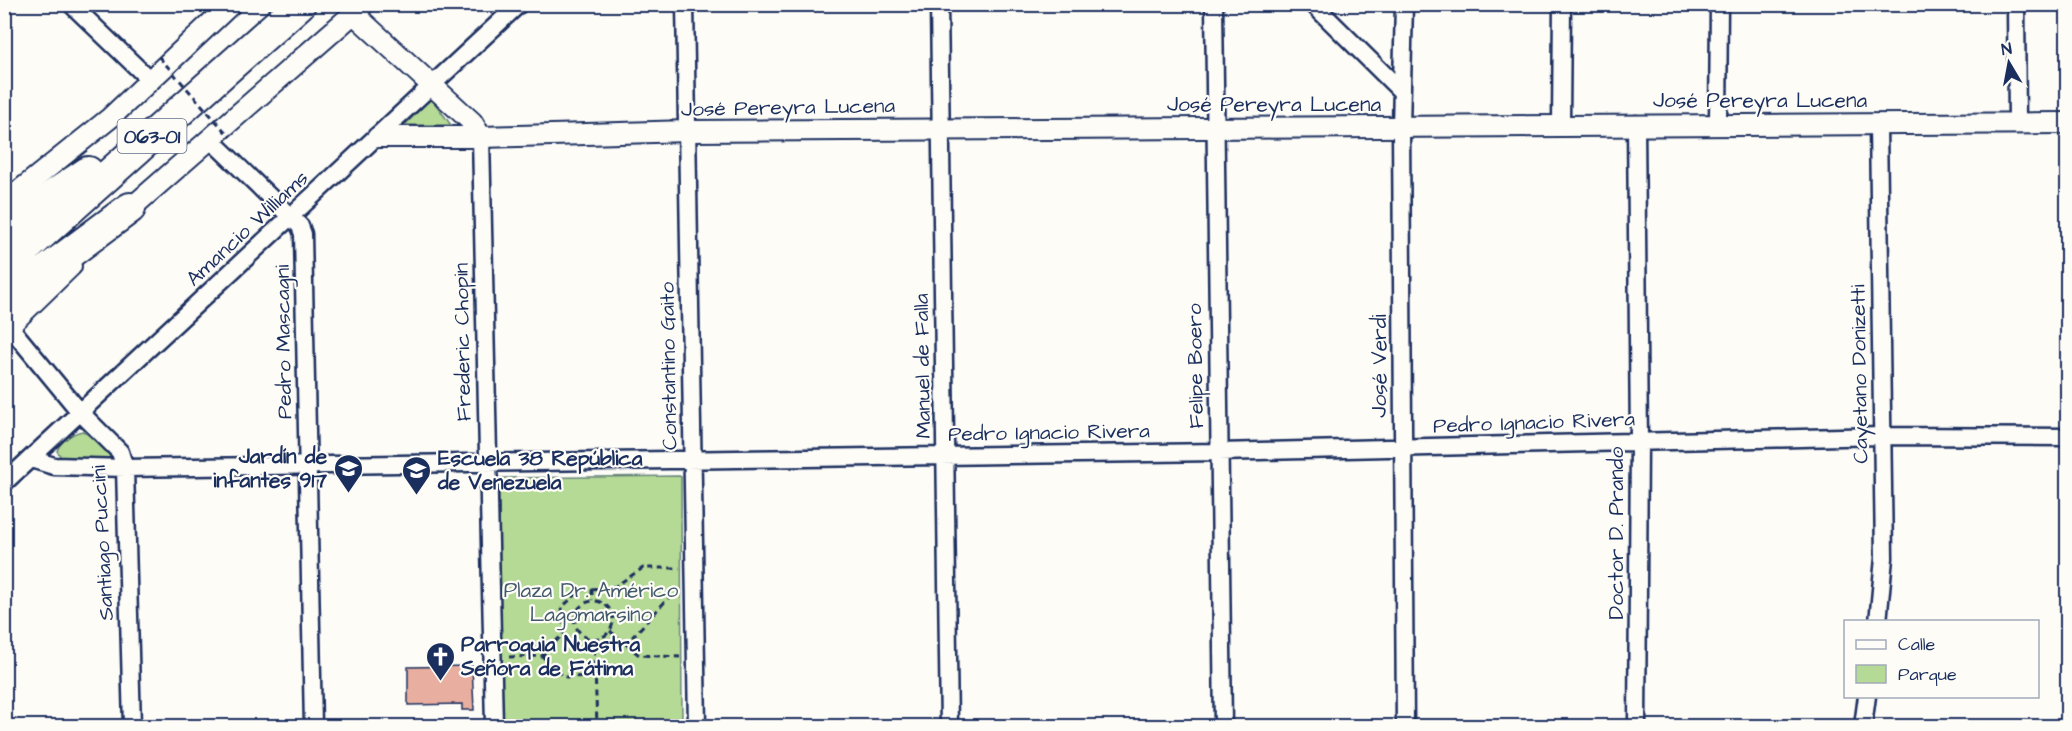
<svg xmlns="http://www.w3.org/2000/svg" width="2072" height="731" font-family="'Architects Daughter',sans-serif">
<rect width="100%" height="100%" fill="#fdfcf7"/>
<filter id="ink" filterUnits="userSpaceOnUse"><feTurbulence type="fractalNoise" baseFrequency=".0167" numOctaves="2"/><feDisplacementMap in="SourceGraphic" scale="12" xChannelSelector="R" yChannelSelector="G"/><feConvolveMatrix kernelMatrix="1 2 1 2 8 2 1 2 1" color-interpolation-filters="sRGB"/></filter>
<g filter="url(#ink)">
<!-- green -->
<path fill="#b5da95" stroke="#68847a" stroke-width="1.5" d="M431,98L451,125H405Z
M83,431L109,452L110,460L62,459L57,451C60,442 73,432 83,431Z
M681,476L682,726H500L499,478Z"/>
<!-- building -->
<path fill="#e8afa1" stroke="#1b2f5e" stroke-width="1.5" d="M472,666L474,710H462V704L408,705V667Z"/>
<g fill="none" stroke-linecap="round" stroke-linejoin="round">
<defs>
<path id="minor" d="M71,4L151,81
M685,4L697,726
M939,4L949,726
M1214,4L1223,726
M1313,4L1402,92
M1404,4L1401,127L1405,726
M2016,4L2017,122
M1561,124L1562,4
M1636,124L1639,442L1637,726
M1718,124L1719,4
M481,137L494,726
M211,140L300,226L303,234L313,726
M10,327L80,412L120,452L125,468L132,726
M31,459L54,466L125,468L1219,452L1881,436L2068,437
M4,483L519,4
M1878,622L1884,558L1878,125
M1863,726L1867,696"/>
<path id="tertiary" d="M354,14L472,122L481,137L688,131L2068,123
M378,137H481
M4,203L110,118L231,4
M122,216L362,6
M4,331L71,266"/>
<path id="motorway" d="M4,228L88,172
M4,268L300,4
M4,302L130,208"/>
</defs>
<!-- minor casing -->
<use href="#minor" stroke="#1b2f5e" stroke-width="21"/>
<!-- tertiary casing -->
<use href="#tertiary" stroke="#1b2f5e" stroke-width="24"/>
<!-- motorway casing -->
<use href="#motorway" stroke="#1b2f5e" stroke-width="34"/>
<!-- path -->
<path stroke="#1b2f5e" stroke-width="3" stroke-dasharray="6 4.5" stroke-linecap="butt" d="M592,589V600
M575 620a19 19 0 1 1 38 0a19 19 0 1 1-38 0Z
M562,622L575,621
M610,631L639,655L680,657
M594,639L597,726
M625,645L672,594H679
M542,656L564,677L595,676
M509,657L542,656L563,634L562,607L581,590L614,587L643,568H680"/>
<!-- minor -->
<use href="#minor" stroke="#fdfcf7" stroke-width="16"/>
<!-- tertiary -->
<use href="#tertiary" stroke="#fdfcf7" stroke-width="20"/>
<!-- motorway -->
<use href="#motorway" stroke="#fdfcf7" stroke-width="30"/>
<!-- path-bridge -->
<path stroke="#1b2f5e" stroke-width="3" stroke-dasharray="6 4.5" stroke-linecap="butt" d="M159,57L230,137"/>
</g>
</g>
<!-- icons -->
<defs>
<symbol id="school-pin" viewBox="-11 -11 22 30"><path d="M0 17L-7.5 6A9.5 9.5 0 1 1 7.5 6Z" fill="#1b2f5e" stroke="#fdfcf7"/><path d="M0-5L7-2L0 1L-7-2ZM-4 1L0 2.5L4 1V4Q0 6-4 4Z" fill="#fff"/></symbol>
<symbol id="church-pin" viewBox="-11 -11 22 30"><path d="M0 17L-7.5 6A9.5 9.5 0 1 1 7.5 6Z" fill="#1b2f5e" stroke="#fdfcf7"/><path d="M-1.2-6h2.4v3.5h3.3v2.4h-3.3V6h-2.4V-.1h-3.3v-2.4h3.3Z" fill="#fff"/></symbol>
</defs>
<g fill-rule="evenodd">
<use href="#school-pin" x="332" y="452" width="33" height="45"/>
<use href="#school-pin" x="400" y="454" width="33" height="45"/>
<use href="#church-pin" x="424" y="640" width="33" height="45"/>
</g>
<g text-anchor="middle" stroke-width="4.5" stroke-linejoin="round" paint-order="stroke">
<!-- shield labels -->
<rect fill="#fdfcf7" stroke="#5f6c8c" stroke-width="1.5" x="117.5" y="119" width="69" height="34" rx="4.5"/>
<g font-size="20" font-weight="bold" fill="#1b2f5e">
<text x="152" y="143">063-01</text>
</g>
<!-- street labels -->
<g font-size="21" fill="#1b2f5e" stroke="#fdfcf7">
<text x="1760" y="107">José Pereyra Lucena</text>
<text x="1274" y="111">José Pereyra Lucena</text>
<text transform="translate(788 107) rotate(-1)" y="7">José Pereyra Lucena</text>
<text transform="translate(247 228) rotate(-43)" y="7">Amancio Williams</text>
<text transform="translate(283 342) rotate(-91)" y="7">Pedro Mascagni</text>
<text transform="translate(462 342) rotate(-91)" y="7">Frederic Chopin</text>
<text transform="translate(668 366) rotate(-91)" y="7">Constantino Gaito</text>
<text transform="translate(922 366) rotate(-91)" y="7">Manuel de Falla</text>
<text transform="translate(1195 366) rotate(-91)" y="7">Felipe Boero</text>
<text transform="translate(1379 366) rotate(-90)" y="7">José Verdi</text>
<text transform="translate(1859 374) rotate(-91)" y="7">Cayetano Donizetti</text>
<text transform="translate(1534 422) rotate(-2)" y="7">Pedro Ignacio Rivera</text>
<text transform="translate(1049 432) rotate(-1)" y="7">Pedro Ignacio Rivera</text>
<text transform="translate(1616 533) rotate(-90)" y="7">Doctor D. Prando</text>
<text transform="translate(102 543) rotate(-93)" y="7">Santiago Puccini</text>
</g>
<!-- poi labels -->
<g font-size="21" font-weight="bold" fill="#1b2f5e" stroke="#fdfcf7" text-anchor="start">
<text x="327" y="463" text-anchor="end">Jardín de<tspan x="327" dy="24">infantes 917</tspan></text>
<text x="438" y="465">Escuela 38 República<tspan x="438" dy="24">de Venezuela</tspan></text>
<text x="461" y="651">Parroquia Nuestra<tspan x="461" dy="24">Señora de Fátima</tspan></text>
</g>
<!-- park labels -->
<g font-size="21" fill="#425a6c" stroke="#fdfcf7">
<text x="591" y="597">Plaza Dr. Américo<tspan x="591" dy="24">Lagomarsino</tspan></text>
</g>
</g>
<!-- margin -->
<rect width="2072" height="731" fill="none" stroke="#fdfcf7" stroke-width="24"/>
<rect x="12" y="12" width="2048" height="707" fill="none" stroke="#1b2f5e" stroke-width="2" filter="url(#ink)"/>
<!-- legend -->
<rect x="1844" y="620" width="195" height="78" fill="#fdfcf7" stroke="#a3aaba" stroke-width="1.5"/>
<rect x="1856" y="640" width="30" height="9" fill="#fdfcf7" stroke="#a3aaba" stroke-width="1.5"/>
<text x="1898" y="650" font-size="18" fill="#1b2f5e">Calle</text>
<rect x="1856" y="665" width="30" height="18" fill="#b5da95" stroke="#a3aaba" stroke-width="1.5"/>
<text x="1898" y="680" font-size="18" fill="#1b2f5e">Parque</text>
<!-- north arrow -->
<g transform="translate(2009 63) rotate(350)" stroke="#fdfcf7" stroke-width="4.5" paint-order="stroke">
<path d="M0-4.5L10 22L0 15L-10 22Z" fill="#1b2f5e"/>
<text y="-9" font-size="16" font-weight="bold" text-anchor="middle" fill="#1b2f5e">N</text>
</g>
</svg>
